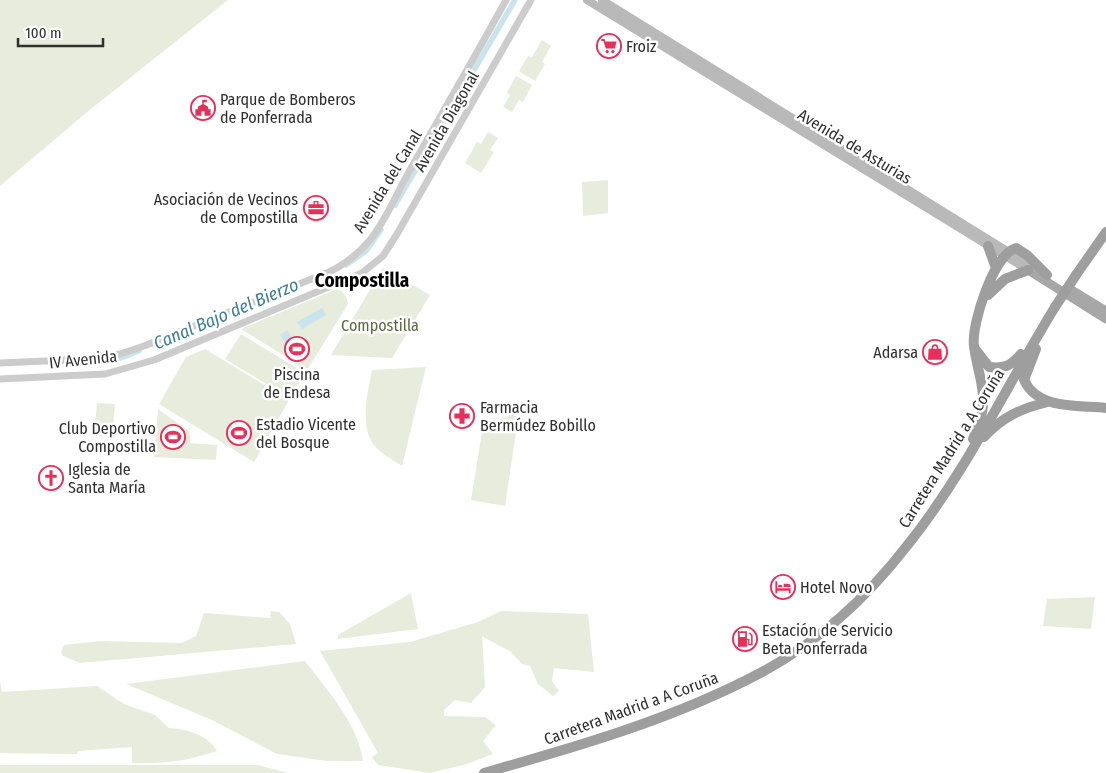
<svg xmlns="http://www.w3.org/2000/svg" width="1106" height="773" font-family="'Fira Sans Condensed',sans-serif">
<rect width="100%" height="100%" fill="#fff"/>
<!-- green -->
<path fill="#e7ecdd" d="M0,0H228L87,112L0,186Z
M542,40L551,46L542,62L545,64L535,81L519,71L528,56L532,57Z
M516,76L532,85L523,102L519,100L512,112L503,107L510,95L507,93Z
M488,132L498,138L490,150L494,152L481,173L465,163L477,142L481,144Z
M608,180V213L583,216L582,182Z
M383,268L430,295L392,358L331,355Z
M337,289C344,292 347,296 348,304L307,370L241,329Z
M241,334L305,373L290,398L225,359Z
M205,349L289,400L254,462L159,404L186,357Z
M426,367L402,466C393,460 381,454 374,445C359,426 368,391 372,370Z
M97,403L115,404L112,437L94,436Z
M158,409L190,432V443L217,445L216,460L154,457Z
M519,412L505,506L471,500L483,426Z
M411,593L418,629L338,639V635Z
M1095,597L1091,629L1043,626L1047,599Z
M271,611L279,612L290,624L296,644L80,663L63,656L61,652L64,645L101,641L182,643L196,636L204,613L270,618Z
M501,611L588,614L594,672L554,668L552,681L559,691L553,696L538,684L530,666L522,664L511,652L482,636L485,687L471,703L455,700L444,710V716L485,717L496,725L483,741L493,754L467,764L430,773L378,765L372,757L378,753L320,651L410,642L478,622Z
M305,661C327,691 358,723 363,761H327L277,754L212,720L126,684Z
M0,681L2,692L97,686L124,704L155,715L169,728C187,729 208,735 217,751C188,761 162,764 132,763V747L78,751L77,754L0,753Z
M0,765H258L288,773H0Z"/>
<!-- water -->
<path fill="#c9e4ec" d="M322,308L326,315L302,329L297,322Z
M287,330L294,341L287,346L280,335Z"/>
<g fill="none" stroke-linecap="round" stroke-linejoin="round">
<!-- canal -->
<path stroke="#c9e4ec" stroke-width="5.5" d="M395,205L515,0
M346,265L366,251L381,230
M80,363L121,358L139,351"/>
<!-- tertiary -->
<path stroke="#ccc" stroke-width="7" d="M0,363L92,359L120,354L144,346L329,272C346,264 358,254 370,240C387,219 397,192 410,170C442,113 475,57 506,0
M0,379L105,374L154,360L362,273L383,256L397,234L531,0"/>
<!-- secondary -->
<path stroke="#b9b9b9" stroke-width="8" d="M587,0L1028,270
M602,0L1038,270"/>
<!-- primary -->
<path stroke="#a7a7a7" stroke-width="9" d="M1028,270L1106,319
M1070,289L1106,311"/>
<!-- trunk -->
<path stroke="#9e9e9e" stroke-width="10" d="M988,246L996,268
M1076,275L1106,232
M988,295L1005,279L1028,270
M1036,349L1024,380C1038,410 1077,405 1106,408
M976,350L989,367C1004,369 1011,366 1021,354
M984,437C1002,417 1022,408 1048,402
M973,439C977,429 982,417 983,406C985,386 976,366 974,346C971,324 994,254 1016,248L1027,255L1047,275
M484,773C579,746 677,718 764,671C819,641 868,596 906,547C965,474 1006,387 1055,307"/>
<!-- trunk-bridge -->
<path stroke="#9e9e9e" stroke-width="10" d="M1055,307L1076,275"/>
</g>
<!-- icons -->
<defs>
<symbol id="supermarket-ring" viewBox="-11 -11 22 22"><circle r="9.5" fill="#fff" stroke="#e73059" stroke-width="1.5"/><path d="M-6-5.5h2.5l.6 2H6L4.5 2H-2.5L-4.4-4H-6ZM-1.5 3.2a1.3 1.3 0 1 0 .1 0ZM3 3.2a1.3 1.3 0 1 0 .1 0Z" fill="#e73059"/></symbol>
<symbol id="civic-ring" viewBox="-11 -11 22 22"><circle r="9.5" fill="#fff" stroke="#e73059" stroke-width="1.5"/><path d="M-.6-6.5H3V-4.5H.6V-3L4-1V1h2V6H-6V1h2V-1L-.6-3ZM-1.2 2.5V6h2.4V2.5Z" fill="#e73059"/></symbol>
<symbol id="office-ring" viewBox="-11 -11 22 22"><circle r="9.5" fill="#fff" stroke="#e73059" stroke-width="1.5"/><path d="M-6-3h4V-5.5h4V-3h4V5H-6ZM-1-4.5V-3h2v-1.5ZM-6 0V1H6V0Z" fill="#e73059"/></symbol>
<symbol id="stadium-ring" viewBox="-11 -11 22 22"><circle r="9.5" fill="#fff" stroke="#e73059" stroke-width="1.5"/><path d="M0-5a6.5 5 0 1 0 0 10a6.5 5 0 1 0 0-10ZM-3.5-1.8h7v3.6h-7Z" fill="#e73059"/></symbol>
<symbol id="shop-ring" viewBox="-11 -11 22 22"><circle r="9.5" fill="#fff" stroke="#e73059" stroke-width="1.5"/><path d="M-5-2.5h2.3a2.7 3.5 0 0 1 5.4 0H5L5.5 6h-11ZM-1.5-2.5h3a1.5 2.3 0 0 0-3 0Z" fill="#e73059"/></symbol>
<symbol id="pharmacy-ring" viewBox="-11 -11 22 22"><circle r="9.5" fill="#fff" stroke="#e73059" stroke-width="1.5"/><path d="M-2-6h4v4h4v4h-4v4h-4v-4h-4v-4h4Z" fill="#e73059"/></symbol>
<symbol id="church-ring" viewBox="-11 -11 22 22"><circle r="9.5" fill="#fff" stroke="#e73059" stroke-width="1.5"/><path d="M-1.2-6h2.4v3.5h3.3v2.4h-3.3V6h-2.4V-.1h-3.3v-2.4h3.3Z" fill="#e73059"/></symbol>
<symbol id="hotel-ring" viewBox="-11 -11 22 22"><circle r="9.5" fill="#fff" stroke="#e73059" stroke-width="1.5"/><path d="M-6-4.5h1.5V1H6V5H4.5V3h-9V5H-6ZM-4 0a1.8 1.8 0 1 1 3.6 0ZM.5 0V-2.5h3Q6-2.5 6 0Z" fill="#e73059"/></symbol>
<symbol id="fuel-ring" viewBox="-11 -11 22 22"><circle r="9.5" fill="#fff" stroke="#e73059" stroke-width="1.5"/><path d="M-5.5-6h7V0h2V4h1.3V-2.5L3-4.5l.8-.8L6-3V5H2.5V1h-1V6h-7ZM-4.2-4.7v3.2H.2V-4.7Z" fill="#e73059"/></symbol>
</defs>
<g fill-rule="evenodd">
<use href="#supermarket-ring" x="595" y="32" width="28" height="28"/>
<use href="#civic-ring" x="189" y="94" width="28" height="28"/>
<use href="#office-ring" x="302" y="194" width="28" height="28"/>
<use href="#stadium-ring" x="283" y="335" width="28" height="28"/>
<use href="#shop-ring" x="921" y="338" width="28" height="28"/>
<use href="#pharmacy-ring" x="448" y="402" width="28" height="28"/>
<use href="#stadium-ring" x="225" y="419" width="28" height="28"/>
<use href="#stadium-ring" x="159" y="423" width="28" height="28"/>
<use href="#church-ring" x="37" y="464" width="28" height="28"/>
<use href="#hotel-ring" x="769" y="573" width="28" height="28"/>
<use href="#fuel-ring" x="731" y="625" width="28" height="28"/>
</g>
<g text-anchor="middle" stroke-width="5" stroke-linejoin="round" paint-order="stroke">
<!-- poi labels -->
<g font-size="16" fill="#2f2f2f" stroke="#fff" text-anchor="start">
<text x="626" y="52">Froiz</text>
<text x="220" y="105">Parque de Bomberos<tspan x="220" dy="18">de Ponferrada</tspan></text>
<text x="298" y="205" text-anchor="end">Asociación de Vecinos<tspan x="298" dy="18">de Compostilla</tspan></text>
<text x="918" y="358" text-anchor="end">Adarsa</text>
<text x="297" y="380" text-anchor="middle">Piscina<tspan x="297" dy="18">de Endesa</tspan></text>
<text x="480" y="413">Farmacia<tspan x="480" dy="18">Bermúdez Bobillo</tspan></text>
<text x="256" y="430">Estadio Vicente<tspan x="256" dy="18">del Bosque</tspan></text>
<text x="156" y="434" text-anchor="end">Club Deportivo<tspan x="156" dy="18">Compostilla</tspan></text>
<text x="68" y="475">Iglesia de<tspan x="68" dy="18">Santa María</tspan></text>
<text x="800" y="593">Hotel Novo</text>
<text x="762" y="636">Estación de Servicio<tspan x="762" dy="18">Beta Ponferrada</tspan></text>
</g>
<!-- street labels -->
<g font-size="16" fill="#2f2f2f" stroke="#fff">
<text transform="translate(446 121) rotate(-60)" y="6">Avenida Diagonal</text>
<text transform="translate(855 146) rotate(31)" y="6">Avenida de Asturias</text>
<text transform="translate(387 181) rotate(-59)" y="6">Avenida del Canal</text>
<text transform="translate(83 359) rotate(-6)" y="6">IV Avenida</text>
<text transform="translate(951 448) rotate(-58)" y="6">Carretera Madrid a A Coruña</text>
<text transform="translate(631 708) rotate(-20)" y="6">Carretera Madrid a A Coruña</text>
</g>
<!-- park labels -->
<g font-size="16" fill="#596b3c" stroke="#fff">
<text x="380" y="331">Compostilla</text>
</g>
<!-- water labels -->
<g font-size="18" font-style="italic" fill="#3c7e92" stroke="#fff">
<text transform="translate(226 314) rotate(-23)" y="6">Canal Bajo del Bierzo</text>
</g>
<!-- quarter labels -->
<g font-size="19" font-weight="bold" fill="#000" stroke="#fff">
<text x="362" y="287">Compostilla</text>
</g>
</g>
<!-- scale -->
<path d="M18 38v8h85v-8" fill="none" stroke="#2f2f2f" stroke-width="2.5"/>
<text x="25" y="38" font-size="15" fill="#2f2f2f" stroke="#ffffff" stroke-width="4" paint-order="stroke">100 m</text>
</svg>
